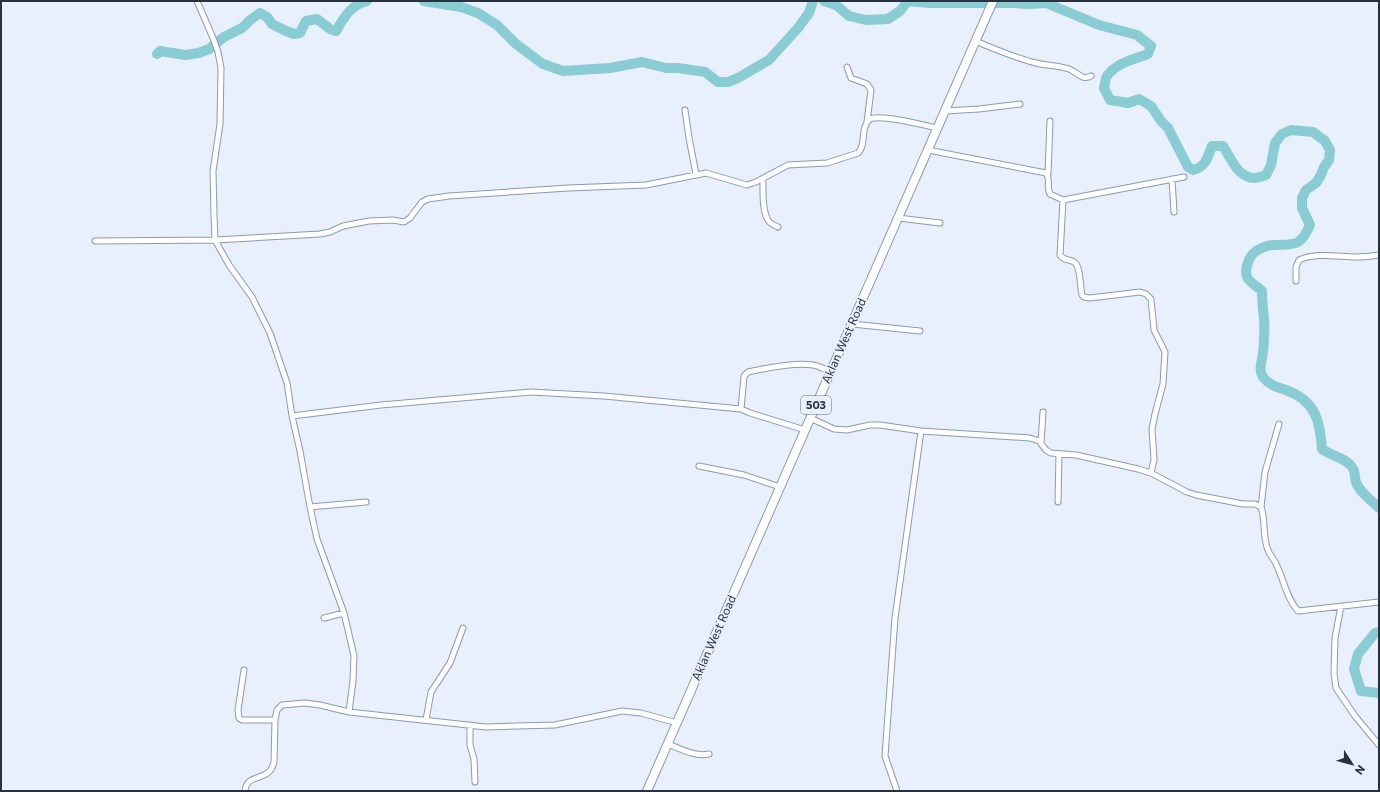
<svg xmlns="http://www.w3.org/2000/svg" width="1380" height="792" font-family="Commissioner,sans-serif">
<rect width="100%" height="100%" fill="#e9f0fd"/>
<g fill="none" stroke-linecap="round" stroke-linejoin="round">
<!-- river -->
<path stroke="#89ccd4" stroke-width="10" d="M424,1L461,7L478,13L497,25L516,44L543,64L563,71L610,68L642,62L666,68H678L705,72L718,82H728L738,78L769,60L798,28L809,13L813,1
M824,1L836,5L849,16L866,20L888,19L900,11L908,1L930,3H1014L1028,4L1046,3L1099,25L1137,35L1151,46L1148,54C1134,59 1116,63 1107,76C1105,79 1105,85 1104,88L1110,100L1128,103L1139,99L1151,106L1161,121L1168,128L1188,167L1193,170C1207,166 1207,158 1212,146H1223C1231,158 1237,177 1254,178C1258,178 1262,176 1266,175L1271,165L1275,143L1282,134L1291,130L1313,132L1325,141L1330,150L1329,160L1324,167L1321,175L1316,183L1306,190L1302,198V208L1310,225C1307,231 1304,239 1298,242C1289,247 1277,243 1267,246C1264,247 1259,249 1256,251C1249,256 1243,271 1248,279C1252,284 1258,287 1262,291C1262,301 1263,309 1264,319C1265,330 1264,342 1263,353C1262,362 1258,369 1263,377C1270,386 1277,387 1286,390C1316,401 1320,421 1322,449C1331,456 1346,458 1352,467C1356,472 1354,477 1356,482C1359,492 1372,501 1379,508
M157,54L160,51L185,55L199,53L209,49L224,37L242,28L250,20L260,13L267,17L272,24L286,31L294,34L300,33L306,21L317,19L330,29L336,31C344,17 351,5 367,1
M1379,632L1375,633L1358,654L1354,669L1361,691L1379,693"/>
<defs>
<path id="street" d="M197,1L213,38L218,52L221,68L220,124L213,171L214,215L215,240L229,265L252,297L270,333L287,383L292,416L300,451L310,507L317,539L344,613L354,656L353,681L349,712
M975,41C995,49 1015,58 1036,63C1047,66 1059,65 1069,69C1077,72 1082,81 1091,76
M847,67L851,78L867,84L871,90L867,122
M685,110L689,138L696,174
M945,111L979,109L1020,104
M928,150L1046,173C1051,179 1046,187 1050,194L1063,200L1184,177
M1048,174L1050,121
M763,179C763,190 762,211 768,220C770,224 774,225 778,227
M1172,179L1174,212
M1063,200L1060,255C1064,261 1069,259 1074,262C1081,266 1080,288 1082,295L1084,297L1090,298L1140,292L1146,294L1151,299L1154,330L1165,352L1163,384L1155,414L1152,429L1154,460L1151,473
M898,218L940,223
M95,241L215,240L320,234L330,232L343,226L369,221L393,220L404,222L410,218L422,202L428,199L449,196L568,188L646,185L706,173L747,185L756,182L788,165L827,163L858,153C865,146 862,135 865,127C866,124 867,121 870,119C882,114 923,125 937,128
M1296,281V267L1299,260C1317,252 1338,257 1357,257C1364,257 1372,256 1379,255
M852,324L920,331
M741,409L744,376L748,372C766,368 795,362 813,365C819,366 825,369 831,372
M292,416L381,405L531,392L604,396L741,409L750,413L805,430
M810,418L834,429L847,430L870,425H880L921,431L1030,438L1039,441L1046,450L1051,453L1076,455L1138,469L1151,473L1187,492L1196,495L1243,504H1255L1261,507C1266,520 1262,536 1268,550C1270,556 1275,560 1277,566C1284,581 1287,599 1298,611L1379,602
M1041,443L1043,412
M699,466L744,475L780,487
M1058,502L1059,454
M310,507L366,502
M1261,507L1265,472L1279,424
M1341,606L1335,638L1334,673L1336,688L1355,716L1379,745
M324,618L344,613
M244,670L238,710L239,718L242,720H275
M426,720L431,692L450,663L463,628
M470,725V745L474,759L475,782
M668,744C681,749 695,757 709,754
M245,791C247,771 269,784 274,762L275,720L277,710L282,705L305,703L320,705L349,712L486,727L555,725L622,711L641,713L677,723
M897,791L885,756L895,618L921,431"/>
<path id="primary" d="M647,791L993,1"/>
</defs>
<!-- street casing -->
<use href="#street" stroke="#8a99b7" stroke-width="7"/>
<!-- primary casing -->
<use href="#primary" stroke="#8a99b7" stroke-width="10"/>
<!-- street -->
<use href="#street" stroke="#fff" stroke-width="5"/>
<!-- primary -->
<use href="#primary" stroke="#fff" stroke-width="8"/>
</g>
<g text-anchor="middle" stroke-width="3.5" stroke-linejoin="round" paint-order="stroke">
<!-- shield labels -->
<rect fill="#e9f0fd" stroke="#636a77" stroke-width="1" x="801" y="396" width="30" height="18" rx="3"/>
<g font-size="11" font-weight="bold" fill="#2a303d">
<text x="816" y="409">503</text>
</g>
<!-- street labels -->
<g font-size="12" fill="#2a303d" stroke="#e9f0fd">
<text transform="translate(844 341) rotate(-66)" y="4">Aklan West Road</text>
<text transform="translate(714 638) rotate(-66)" y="4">Aklan West Road</text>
</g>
</g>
<!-- border -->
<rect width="1380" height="792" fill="none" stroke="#2a303d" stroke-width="4"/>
<!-- north arrow -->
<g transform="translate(1352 764) rotate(126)" stroke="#e9f0fd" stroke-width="3" paint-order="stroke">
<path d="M0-3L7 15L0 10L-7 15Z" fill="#2a303d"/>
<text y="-6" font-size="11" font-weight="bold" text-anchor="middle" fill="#2a303d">N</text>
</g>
</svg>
